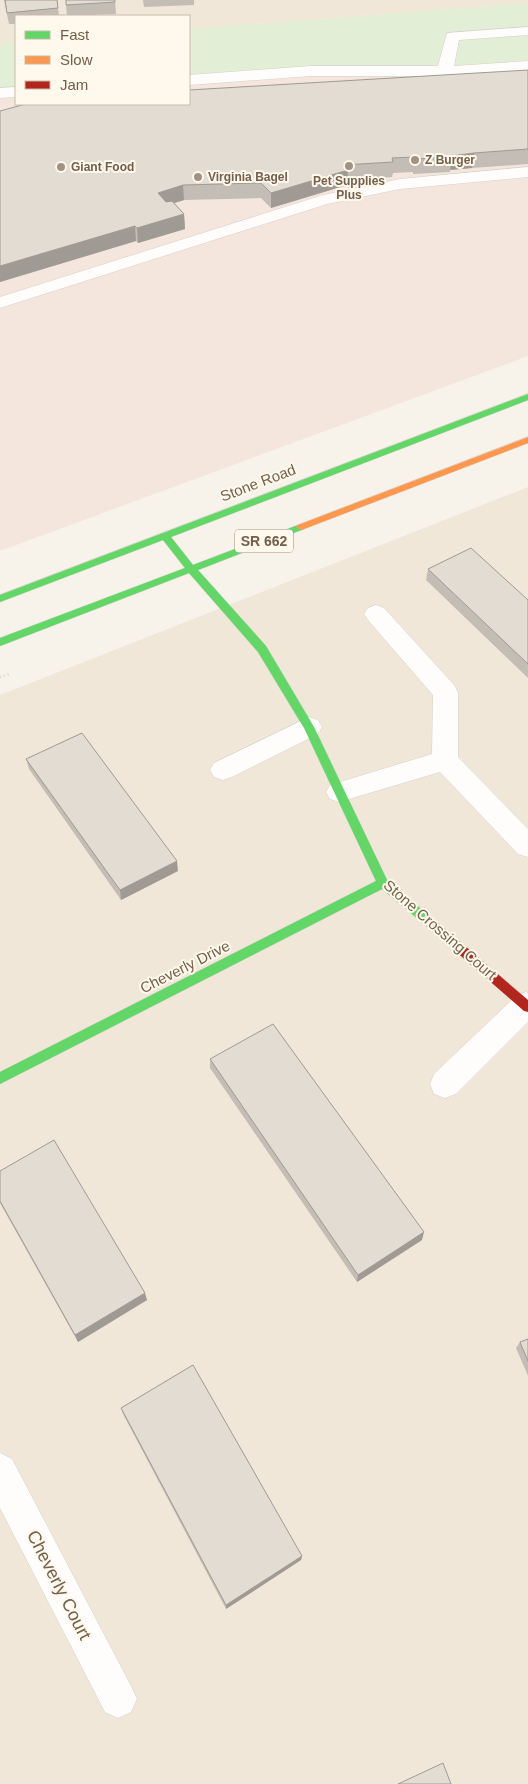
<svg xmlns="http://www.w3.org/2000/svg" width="528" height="1784" font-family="Helvetica,sans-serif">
<rect width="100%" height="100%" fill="#f7f3eb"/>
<!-- residential -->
<path fill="#f0e7d9" d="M0,0H528V3L189,29V16H16V42L0,43Z
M528,487V1784H0V695Z"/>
<!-- commercial -->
<path fill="#f4e6dc" d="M528,62V356L0,551V88L16,87V104H189V79Z"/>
<!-- green -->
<path fill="#e2eed6" d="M528,3V62L189,79V29Z
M16,42V87L0,88V43Z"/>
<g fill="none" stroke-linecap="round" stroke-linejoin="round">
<defs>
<path id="lane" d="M528,27V35L459,40L454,66L528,61V71L445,76H311L189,85V75L311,66H438L447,33Z
M16,87V97L0,98V88Z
M528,167V177L400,189L327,204L0,308V297L323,195L400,179Z"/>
<path id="street" d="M376,605L384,608L455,686L458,693V757L528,829V857L518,854L440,772L339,802L330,799L326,792L330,785L432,754L433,695L368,620L364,614L368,608Z
M309,717L318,720L322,727L318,734L232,777L223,780L214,777L210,770L214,763Z
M526,992L528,993V1022L456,1094L445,1098L434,1094L430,1084L434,1074L516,996Z
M0,1453L12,1459L131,1686L137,1699L131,1712L118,1718L105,1712L0,1508Z"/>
<path id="fast" d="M528,394V400L171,537L193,565L298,525H304V529L198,570L266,646L314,727L387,880L438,923L440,926L438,929L434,931L430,929L382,889L0,1084V1072L376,881L304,728L258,652L189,573L0,646V638L185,568L163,540L0,602V595Z"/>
<path id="slow" d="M528,437V443L304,529L301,530L296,527L298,525Z"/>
<path id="jam" d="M434,921L438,923L528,1000V1012L524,1011L430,929L428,926L430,923Z"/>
</defs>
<!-- lane casing -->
<use href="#lane" stroke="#d6d0c9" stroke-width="1"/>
<!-- street casing -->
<use href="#street" stroke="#d6d0c9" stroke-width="1"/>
<!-- fast casing -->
<use href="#fast" stroke="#d7d0c9" stroke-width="1"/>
<!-- slow casing -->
<use href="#slow" stroke="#d7d0c9" stroke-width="1"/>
<!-- jam casing -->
<use href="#jam" stroke="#d7d0c9" stroke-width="1"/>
<!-- path -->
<path stroke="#d9d3ce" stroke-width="2.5" stroke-dasharray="1 3" stroke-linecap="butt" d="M0,677L9,674"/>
<!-- lane -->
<use href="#lane" fill="#fefdfc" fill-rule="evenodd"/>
<!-- street -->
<use href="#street" fill="#fefdfc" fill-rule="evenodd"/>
<!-- fast -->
<use href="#fast" fill="#63d668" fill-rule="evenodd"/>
<!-- slow -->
<use href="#slow" fill="#ff974d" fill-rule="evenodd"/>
<!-- jam -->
<use href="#jam" fill="#b3261e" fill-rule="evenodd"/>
</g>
<!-- wall -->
<path fill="#c3bdb5" d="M4,0H57L59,16H16V24H9Z
M115,0L116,14L67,16L66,5Z
M143,0H194V5L144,7Z
M528,70V164L472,168L450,170V172L413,174V172L393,173L392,177L348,180L347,185L271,208L261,198L184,200L174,203L184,214L185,229L138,243L136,241L0,282L189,104Z
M428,569L528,600V678L426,580Z
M26,759L178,871L121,900L29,769Z
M210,1059L422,1240L357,1282L210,1068Z
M0,1171L147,1300L78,1342L0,1203Z
M528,1339V1376L516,1348L520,1342Z
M121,1408L302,1556L301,1560L226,1609L123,1414Z"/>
<!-- shaded-wall -->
<path fill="#9f9a93" d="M474,153L472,168L450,170L452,157L451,156Z
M348,170L347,185L271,208V193Z
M183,185L184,200L158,208V193Z
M184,214L185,229L138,243L137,228Z
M135,226L136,241L0,282V266Z
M177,861L178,871L121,900L120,890Z
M424,1232L422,1240L357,1282L358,1275Z
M145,1293L147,1300L78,1342L75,1335Z
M302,1556L301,1560L226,1609V1605Z"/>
<!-- building -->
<path fill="#e3dcd2" stroke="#9f9a93" d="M5,0H57L58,8L7,13Z
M66,0H115V2L66,5Z
M528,70V149L474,153L451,156L452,157L415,159L414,157L392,158L393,162L343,165L348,170L271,193L261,183L183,185L158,193L166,202L172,201L184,214L137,228L135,226L0,266V111L26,104H189V90Z
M471,548L528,600V664L428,569Z
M82,733L177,861L120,890L26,759Z
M273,1024L424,1232L358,1275L210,1059Z
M54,1140L145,1293L75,1335L0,1201V1171Z
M528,1339V1361L520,1342Z
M193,1365L302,1556L226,1605L121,1408Z
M443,1763L451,1784H398Z"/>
<!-- markers -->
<g fill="#a29284" stroke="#fef9ec" stroke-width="2">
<circle cx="415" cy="160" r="5"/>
<circle cx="349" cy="166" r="5"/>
<circle cx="61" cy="167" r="5"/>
<circle cx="198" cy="177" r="5"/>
</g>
<g text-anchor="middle" stroke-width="4" stroke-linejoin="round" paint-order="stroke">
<!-- far-poi labels -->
<g font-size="12" font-weight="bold" fill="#745e4c" stroke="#fef9ec" text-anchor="start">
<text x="425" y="164">Z Burger</text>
<text x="71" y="171">Giant Food</text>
<text x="208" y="181">Virginia Bagel</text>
<text x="349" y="185" text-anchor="middle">Pet Supplies<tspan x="349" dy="14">Plus</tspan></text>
</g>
<!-- shield labels -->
<rect fill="#fef9ec" stroke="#9d8c7c" stroke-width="1" x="235" y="529.5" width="58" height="23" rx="4"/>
<g font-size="14" font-weight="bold" fill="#745e4c">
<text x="264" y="546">SR 662</text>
</g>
<!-- street labels -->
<g font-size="15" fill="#745e4c" stroke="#fef9ec">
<text transform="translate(258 483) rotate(-21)" y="5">Stone Road</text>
<text transform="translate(440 930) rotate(41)" y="5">Stone Crossing Court</text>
<text transform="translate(185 967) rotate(-27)" y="5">Cheverly Drive</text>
</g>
<!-- near-street labels -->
<g font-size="18" fill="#745e4c" stroke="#fef9ec">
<text transform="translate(59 1585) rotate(63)" y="6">Cheverly Court</text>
</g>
</g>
<!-- legend -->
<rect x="15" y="15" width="175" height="90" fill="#fef9ec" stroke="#c7bbac"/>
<rect x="25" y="31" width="25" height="8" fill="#63d668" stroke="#c7bbac"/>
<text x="60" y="40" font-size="15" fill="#745e4c">Fast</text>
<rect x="25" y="56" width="25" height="8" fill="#ff974d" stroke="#c7bbac"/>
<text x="60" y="65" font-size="15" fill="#745e4c">Slow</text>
<rect x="25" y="81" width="25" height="8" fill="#b3261e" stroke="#c7bbac"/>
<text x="60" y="90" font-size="15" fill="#745e4c">Jam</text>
</svg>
